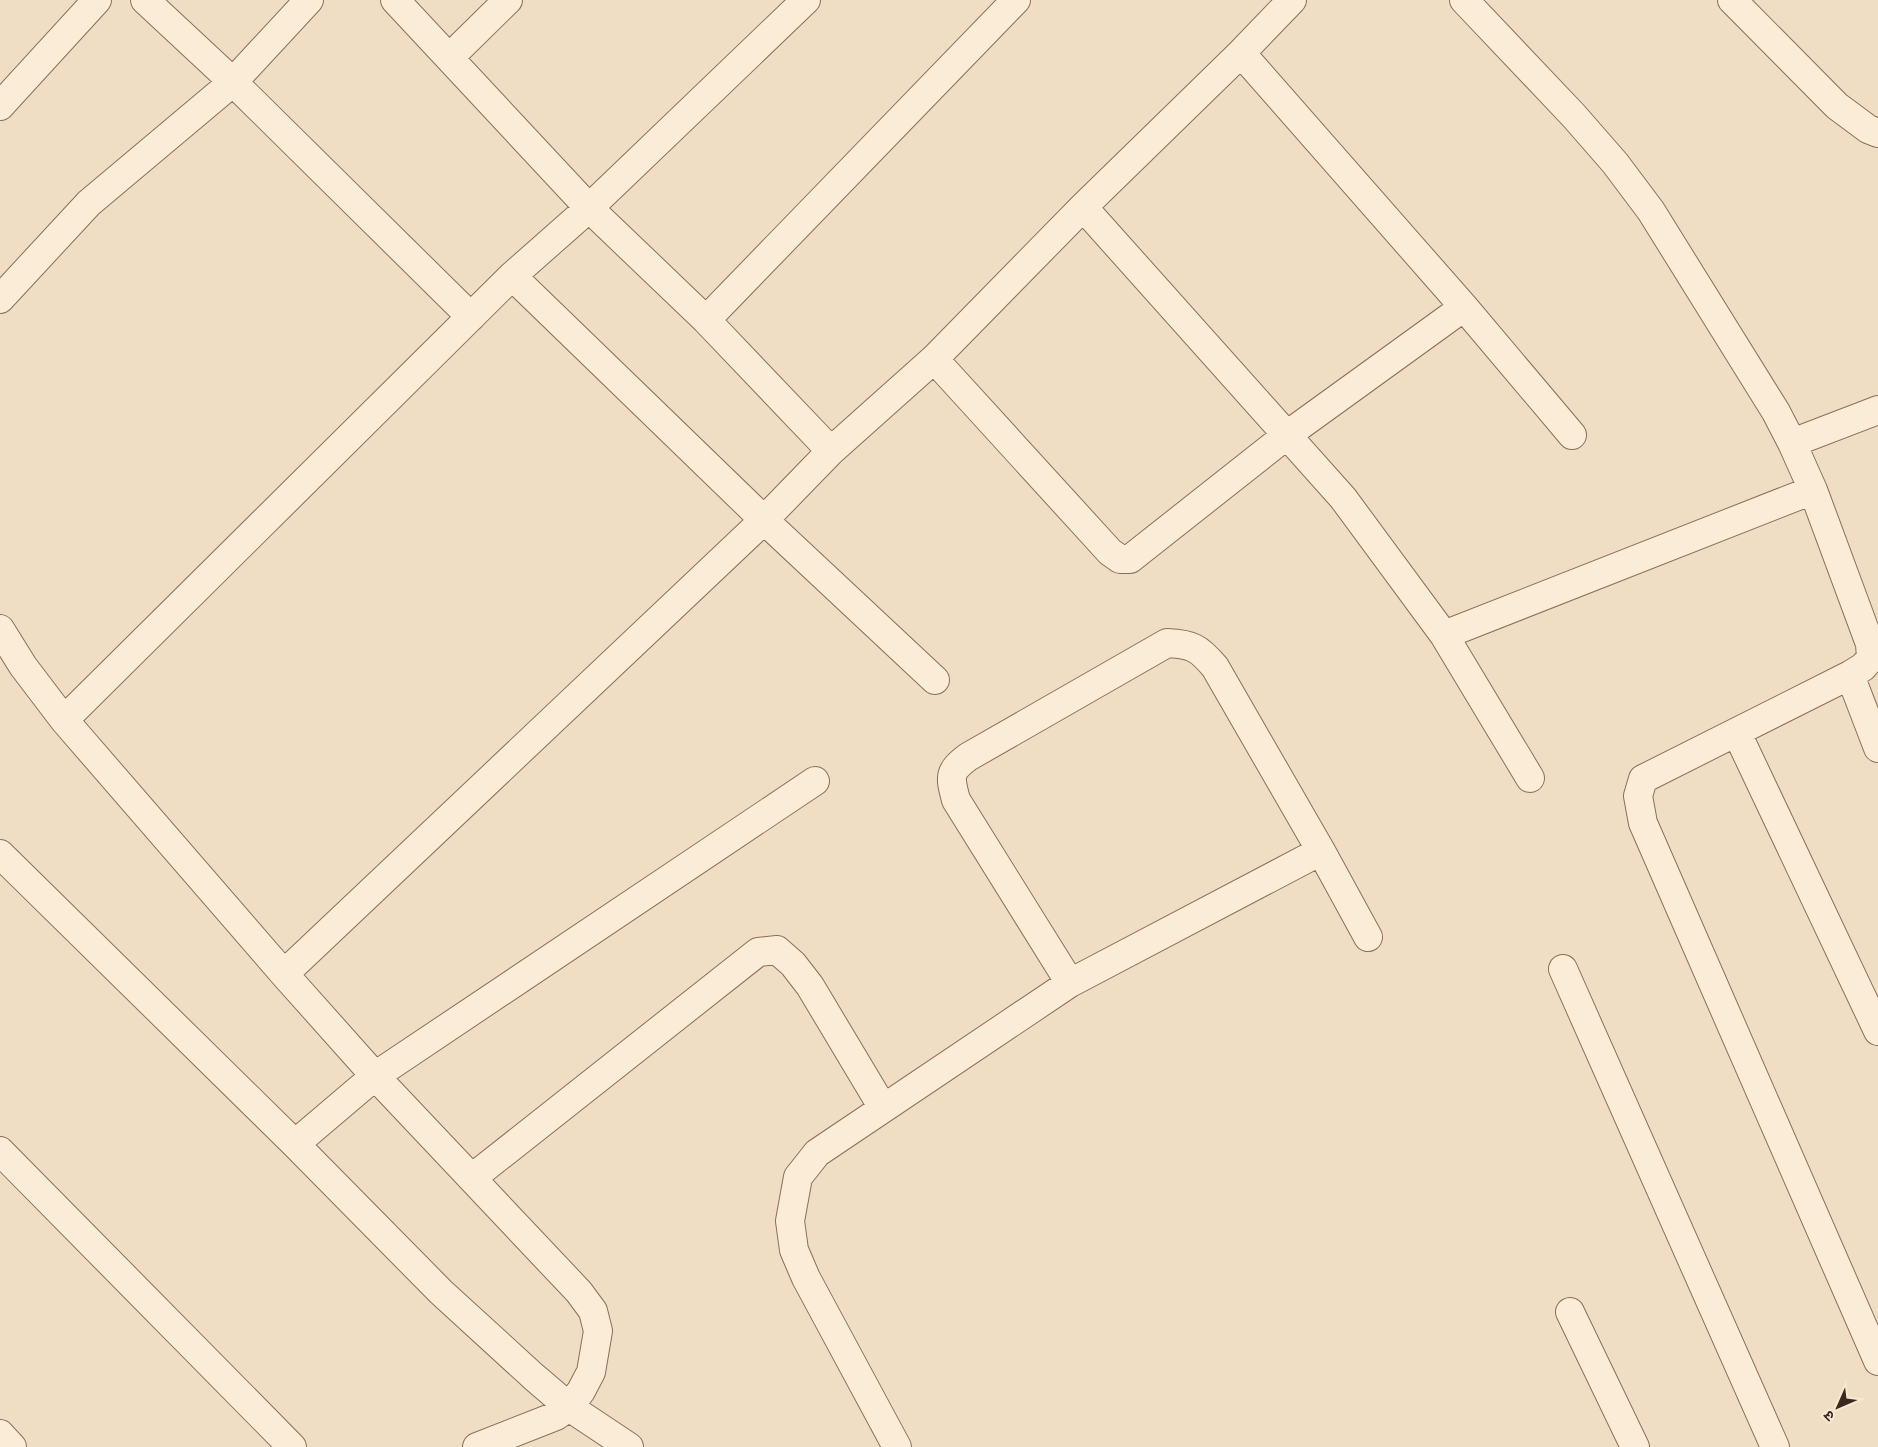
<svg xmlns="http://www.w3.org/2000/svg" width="1878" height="1447" font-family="Georgia,'Noto Sans Devanagari',serif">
<rect width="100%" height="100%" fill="#f0dec4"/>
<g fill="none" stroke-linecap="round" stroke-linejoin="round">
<defs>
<path id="minor" d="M145,0L233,82L471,317
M395,0L589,208L706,320L831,451
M1464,0L1574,116L1615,163L1651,211L1776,412L1792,443
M1732,0L1837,106L1868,129L1878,133
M1241,53L1464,307L1572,435
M449,58L508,0
M0,106L97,0
M1083,207L1343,498L1444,635L1530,778
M512,276L764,520L935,680
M0,299L89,203L233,82L309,0
M706,320L1016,0
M934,359L1110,552L1120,559H1130L1287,435L1464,307
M1878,410L1792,443L1813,490L1870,644L1871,658L1863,667L1850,675L1643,779L1638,796L1643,823L1878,1361
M0,629L23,666L64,720L284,974L375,1076L579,1292L593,1311L598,1331L591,1372L581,1391L569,1407L556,1416L477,1447
M1444,635L1813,490
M1850,675L1878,748
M64,720L512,276L589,208L806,0
M1737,733L1878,1031
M0,854L295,1144L441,1292L534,1377L569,1407L629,1447
M1563,969L1775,1447
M284,974L764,520L831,451L934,359L1083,207L1241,53L1292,0
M1070,983L956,800C950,777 948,772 968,757L1167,643C1192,644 1199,648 1215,667L1321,851L1368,937
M295,1144L375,1076L815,781
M0,1151L292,1447
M472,1178L758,952L777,950L793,964L810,986L883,1108
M1570,1312L1635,1447
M0,1434L12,1447
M897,1447L806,1278L794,1250L790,1221L798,1177L817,1153L1070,983L1321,851"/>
</defs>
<!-- minor casing -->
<use href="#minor" stroke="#8b6e59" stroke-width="30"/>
<!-- minor -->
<use href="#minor" stroke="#faecd7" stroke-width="28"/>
</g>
<!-- north arrow -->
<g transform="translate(1838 1407) rotate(225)" stroke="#f7e9d4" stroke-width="4" paint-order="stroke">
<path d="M0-4L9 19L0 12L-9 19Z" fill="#3b281e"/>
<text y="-8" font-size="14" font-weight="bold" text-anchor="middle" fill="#3b281e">उ</text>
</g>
</svg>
